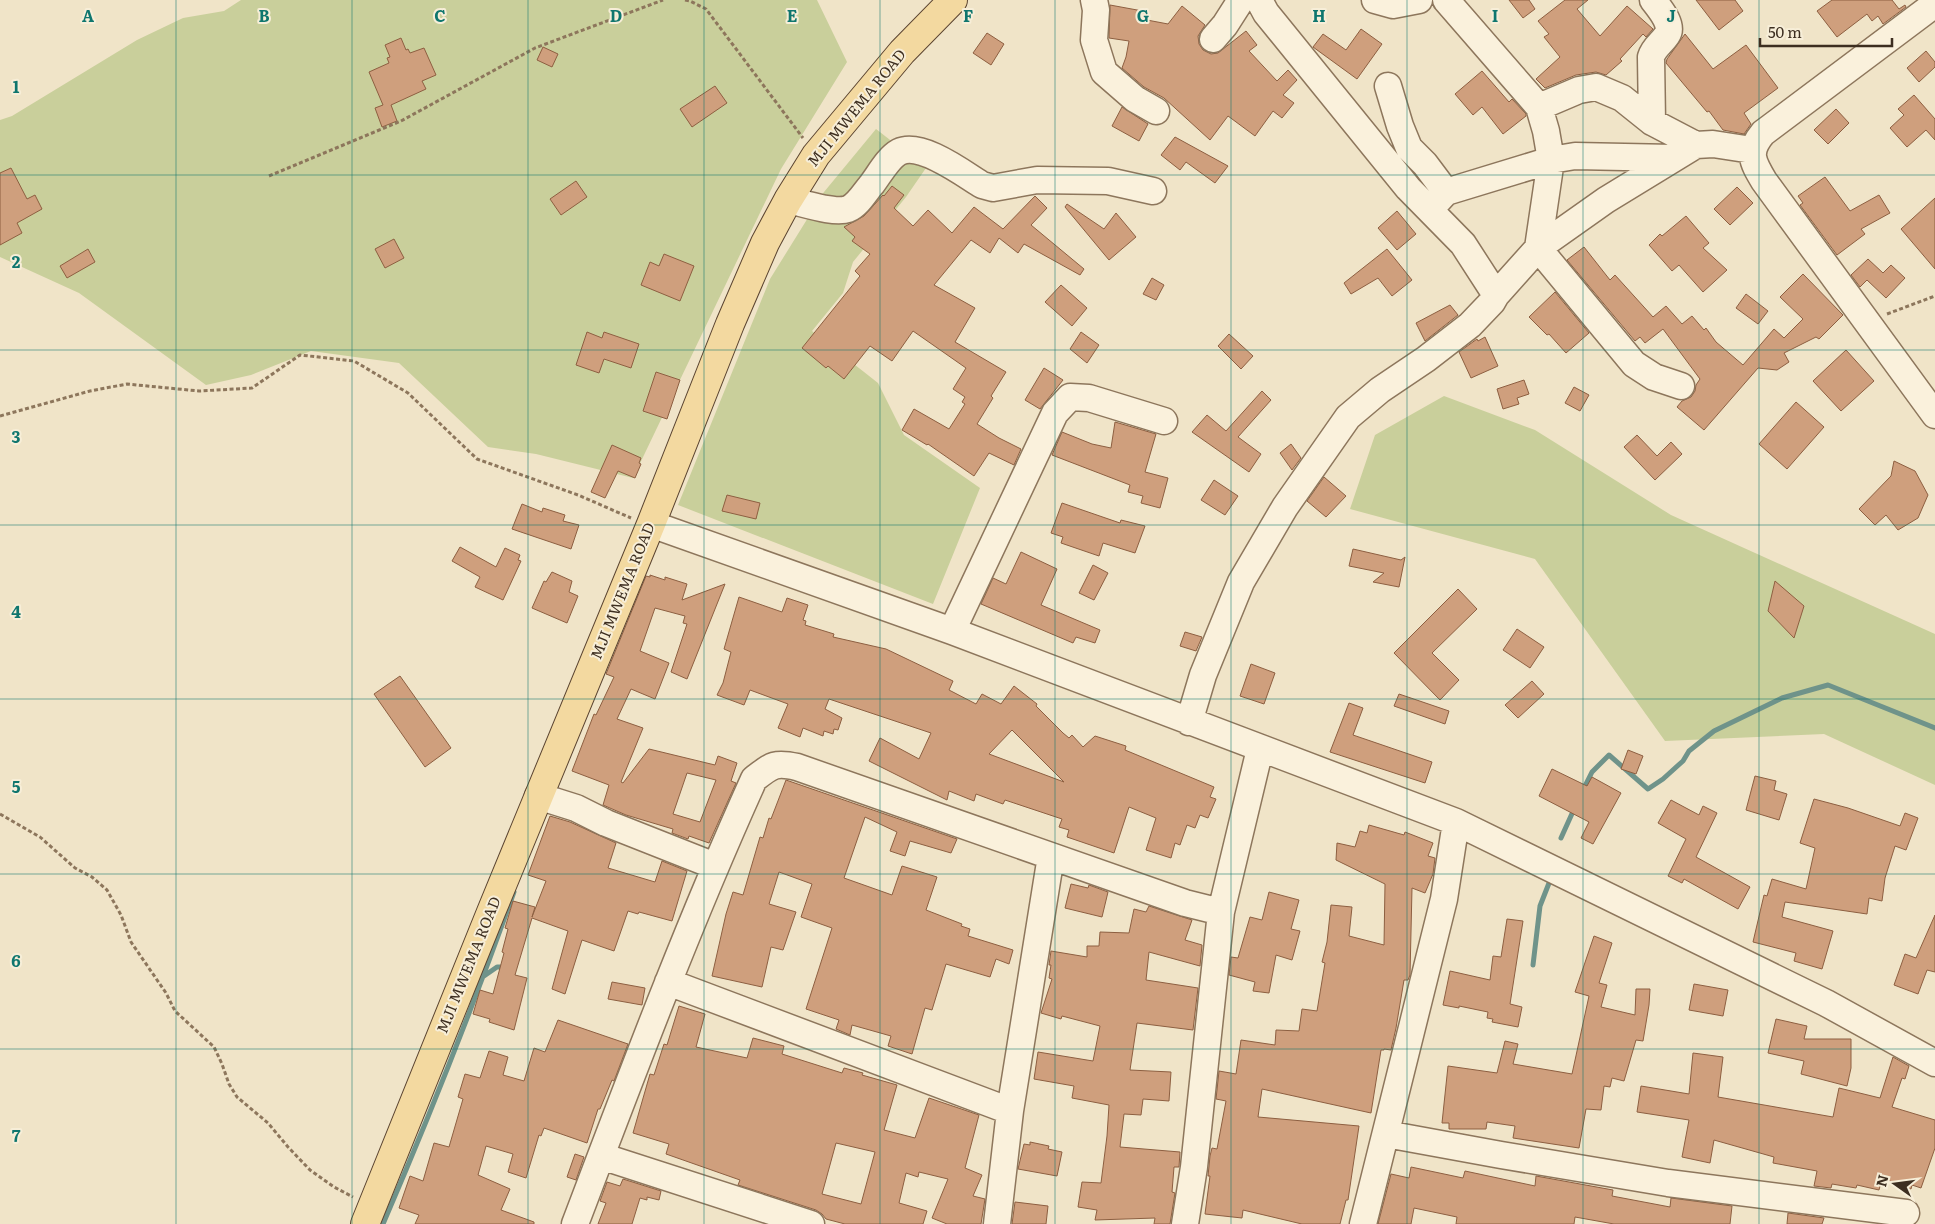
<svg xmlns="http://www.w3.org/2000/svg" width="1935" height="1224" font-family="Literata,serif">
<rect width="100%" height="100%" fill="#f0e4c8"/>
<!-- green -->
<path fill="#c9cf9b" d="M241,0H817L847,62L781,169L633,478L536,454L488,447L399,363L311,351L251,375L206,385L79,293L0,257V120L12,116L137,40L183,18L224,11Z
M876,129L926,168L906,197L853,262L843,293L812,331L878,383L904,435L980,488L933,604L678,505L770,279L824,192Z
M1444,396L1535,430L1671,515L1935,634V785L1824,734L1665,741L1535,559L1350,509L1375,435Z"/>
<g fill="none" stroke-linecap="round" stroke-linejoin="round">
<!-- stream -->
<path stroke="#6f938a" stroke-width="5" d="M1583,790L1592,772L1609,755L1648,789L1663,779L1683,761L1689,751L1714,731L1782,698L1828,685L1935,728
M1561,838L1575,807
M1533,965L1540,906L1551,878
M484,976L497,967H505
M383,1224C430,1115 474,1004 514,892"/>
</g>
<!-- building -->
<path fill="#cf9f7d" stroke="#8d5f41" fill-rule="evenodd" d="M1509,0H1529L1535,9L1523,18Z
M1565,0H1588L1577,9L1600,36L1627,6L1653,29L1646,37L1643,34L1620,59L1622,61L1606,75L1596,72L1576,75L1545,88L1536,79L1560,57L1544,37L1549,34L1538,21Z
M1696,0H1735L1743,11L1719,30Z
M1832,0H1892L1899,9L1905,5L1906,7L1883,24L1878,16L1872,21L1867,14L1837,37L1817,11Z
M1110,5L1148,12L1147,20L1168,24L1182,6L1205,25L1198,36L1199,44L1203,50L1211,54L1218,53L1246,31L1257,45L1249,51L1277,81L1288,70L1297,80L1283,95L1294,103L1282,118L1273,111L1255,136L1228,116L1210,140L1164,98L1144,87L1122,68L1126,57L1129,41L1109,38Z
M1361,29L1382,44L1357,79L1313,47L1323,34L1346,50Z
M987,33L1004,44L991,65L973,53Z
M1685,34L1713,69L1746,45L1778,88L1744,113L1751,124L1744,134L1723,130L1709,111L1707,112L1666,63L1667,59Z
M401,38L406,50L408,49L410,53L424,48L436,75L422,81L426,89L391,105L397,121L382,127L375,108L383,105L369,72L389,63L387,58L390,57L385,45Z
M543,47L558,54L552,67L537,60Z
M1926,51L1935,62V67L1919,82L1907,68Z
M1482,71L1509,102L1512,99L1526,114V116L1503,134L1482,107L1473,115L1455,94Z
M715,86L727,103L692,127L680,109Z
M1914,95L1935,119V140L1926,130L1907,147L1890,128L1904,115L1898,109Z
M1122,107L1148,124L1139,141L1112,126Z
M1836,109L1849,123L1828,144L1814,130Z
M1175,137L1228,166L1215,183L1186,162L1180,170L1161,155Z
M11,168L27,199L35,195L42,209L17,223L22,233L0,245V173Z
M1825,177L1850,211L1879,195L1890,213L1861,229L1865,234L1837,255L1800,205L1803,203L1798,196Z
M576,181L587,197L561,215L550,199Z
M892,186L904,195L894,208L913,226L928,210L952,233L974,207L1003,229L1035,196L1047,208L1031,225L1084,269L1080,275L1024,244L1018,253L999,238L990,253L971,240L934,285L975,308L955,342L1006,372L991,396L993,398L977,424L999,438L1021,449L1014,465L989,453L974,476L928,444L927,445L902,430L914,409L949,429L965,404L962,402L965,397L953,389L966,368L913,331L892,361L870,346L844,379L828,366L826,368L802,348L860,276L855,271L870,254L852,241L855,237L844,227L864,216L883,195L884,196Z
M1737,187L1753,203L1730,225L1714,209Z
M1935,198V269L1901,229Z
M1067,204L1104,229L1116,213L1136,237L1109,260L1065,207Z
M1397,211L1416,234L1397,250L1378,228Z
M1686,216L1709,243L1703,248L1727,270L1703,292L1679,265L1672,271L1649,245L1660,234L1662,236Z
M394,239L404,258L385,268L375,249Z
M1584,247L1610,280L1615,275L1653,317L1666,306L1682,324L1692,316L1704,330L1706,328L1716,342L1743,365L1774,329L1784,338L1803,319L1780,297L1803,274L1843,315L1819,339L1816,337L1784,353L1789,362L1777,370L1758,368L1704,430L1677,407L1682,401L1691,397L1695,391L1696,385L1700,379L1663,329L1645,343L1640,337L1635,341L1567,260Z
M88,249L95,262L67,278L60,266Z
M1387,249L1412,280L1392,296L1378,278L1351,294L1344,283Z
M664,254L694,266L680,301L641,285L650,262L659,266Z
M1868,259L1883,273L1891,265L1905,278L1886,298L1867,280L1860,287L1851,275Z
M1152,278L1164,285L1156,300L1143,294Z
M1061,285L1087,308L1072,326L1045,302Z
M1555,292L1589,333L1566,353L1549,334L1547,335L1529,317Z
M1746,294L1768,311L1758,324L1736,308Z
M1450,305L1458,315L1425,341L1416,323Z
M587,332L602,338L604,332L639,344L631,368L604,359L599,373L576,365Z
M1081,332L1099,345L1087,363L1070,349Z
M1229,334L1253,356L1241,369L1218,346Z
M1485,337L1498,366L1471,378L1459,352L1477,339L1478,341Z
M1846,350L1874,381L1841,411L1813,381Z
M1044,368L1063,380L1040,409L1025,400Z
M656,372L680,380L667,419L643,411Z
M1524,380L1529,394L1517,398L1519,404L1503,409L1497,389Z
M1574,387L1589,395L1580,411L1565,403Z
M1262,391L1271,400L1238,437L1261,454L1249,472L1192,432L1207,415L1226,431Z
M1796,402L1824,427L1787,469L1759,444Z
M1115,422L1156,434L1145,472L1168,478L1160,508L1141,503L1143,496L1128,492L1130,485L1052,455L1062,432L1092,444L1111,448Z
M1637,435L1657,456L1671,442L1682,454L1655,480L1624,447Z
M1291,444L1301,458L1292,470L1280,453Z
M612,445L641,458L639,463L641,464L635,478L618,471L605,498L591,492Z
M1894,461L1915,471L1928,495L1918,518L1898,530L1886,515L1875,525L1859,509L1891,476Z
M1324,477L1346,496L1326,517L1307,501Z
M1214,480L1238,496L1225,515L1201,500Z
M727,495L760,503L756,519L722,511Z
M1062,503L1120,523L1121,520L1145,526L1135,553L1103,543L1099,556L1061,543L1063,537L1051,533Z
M522,504L542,512L543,508L565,515L563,521L579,525L571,549L512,529Z
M460,547L496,567L505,548L520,555L518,560L521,561L503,600L475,587L480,577L452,561Z
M1353,549L1401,560L1405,557L1399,587L1373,582L1384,573L1349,566Z
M1021,552L1057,569L1041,605L1100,630L1095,643L1076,637L1073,643L981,604L993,578L1006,584Z
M1093,565L1108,573L1094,600L1079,593Z
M552,572L572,581L569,592L578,596L567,623L532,608L544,581L546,582Z
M650,575L665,580V577L687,584L682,600L725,584L687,679L671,672L687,624L683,623L685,616L655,608L640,651L669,663L655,699L631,689L617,719L643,728L621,782L623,783L649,749L715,765L718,756L737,763L731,781L736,783L709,843L689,836L688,839L672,833L673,829L626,815L603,805L609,785L572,771L594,714L596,715L614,677L606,674L646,576L650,577ZM687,773L716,780L700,822L673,814Z
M1775,581L1804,606L1794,638L1768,611Z
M1458,589L1477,609L1432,653L1459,680L1440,700L1394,653Z
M739,597L782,612L787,598L808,605L803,620L806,621L805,625L834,634L833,637L886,649L953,681L949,690L976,704L982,694L1001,704L1014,686L1037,704L1036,706L1063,733L1069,738L1072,735L1083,747L1095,736L1126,746L1125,750L1214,787L1210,797L1216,799L1208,818L1200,815L1195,828L1187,825L1180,845L1175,843L1171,858L1146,850L1156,818L1129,807L1114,853L1067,837L1069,830L1059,827L1062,819L1005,800L1003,804L976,794L974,801L949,791L947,800L869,761L880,738L919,759L931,733L829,699L825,709L842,718L838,730L834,729L833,734L824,731L823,736L803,728L800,737L778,728L788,704L750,690L744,705L717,695L723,683L731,652L724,649ZM1012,730L1064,782L989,754Z
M1517,629L1544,647L1530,668L1503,650Z
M1185,632L1202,637L1196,651L1180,646Z
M1251,664L1275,673L1264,704L1240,696Z
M400,676L451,748L425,767L374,694Z
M1532,681L1544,694L1518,718L1505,705Z
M1399,694L1449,711L1445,724L1394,706Z
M1349,703L1363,708L1353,735L1432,762L1425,783L1330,752Z
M1628,750L1643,756L1636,774L1621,769Z
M1552,769L1587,786L1592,777L1621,793L1593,844L1581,838L1589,822L1539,796Z
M1755,776L1776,781L1774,790L1787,794L1779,820L1746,810Z
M786,780L957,839L951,853L910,841L905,856L890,851L897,832L865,817L844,878L892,895L902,866L937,877L926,910L962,924L961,926L970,929L968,936L1013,950L1009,964L996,959L990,977L946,964L932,1010L925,1008L912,1054L888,1046L891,1036L852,1025L850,1035L836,1029L839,1020L806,1009L832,928L801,917L812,884L779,872L769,904L796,912L783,950L771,947L762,987L712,976L726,914L733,892L743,895L760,837L763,838L769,818L771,819Z
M1814,799L1848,808L1900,826L1905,813L1918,818L1906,850L1895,846L1885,878L1882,901L1869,898L1867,914L1785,902L1782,917L1833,931L1822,969L1794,961L1796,953L1753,942L1764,895L1767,896L1772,879L1806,889L1815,848L1800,843Z
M1671,800L1699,815L1703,806L1717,813L1696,857L1750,887L1738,909L1684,879L1682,883L1668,876L1686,839L1658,823Z
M550,816L570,822L616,843L608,868L655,882L662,861L687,871L672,921L639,912L638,914L628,911L614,951L582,940L565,994L552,989L568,931L532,918L515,975L527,978L514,1030L489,1022L490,1019L473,1014L480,990L493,994L504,953L502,952L508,929L505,928L513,901L535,907L532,917L546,881L528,875Z
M1369,825L1404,835L1405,832L1433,843L1428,856L1435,858L1433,874L1425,893L1412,888L1410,975L1408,980H1404L1396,1028L1391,1050L1384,1049V1050H1381L1371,1113L1262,1089L1258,1117L1359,1126L1348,1200H1346L1340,1224H1302L1243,1210L1242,1218L1205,1214L1210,1176H1208L1210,1156L1212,1148L1217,1149L1226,1101L1216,1099L1219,1071L1236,1074L1241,1040L1275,1045L1276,1030L1299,1031L1302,1009L1317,1011L1325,963L1322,962L1327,942L1331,905L1352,907L1349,936L1384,945L1385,884L1336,860L1337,843L1355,847L1360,831L1367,833Z
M1071,884L1088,888L1089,885L1108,892L1102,917L1065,908Z
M1269,892L1299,900L1291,929L1300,931L1292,960L1276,955L1269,993L1253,991L1255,982L1229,975L1231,957L1238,958L1250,917L1262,920Z
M1149,906L1192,920L1185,940L1202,945L1200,966L1149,952L1146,980L1198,988L1193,1030L1137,1023L1130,1070L1171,1072L1169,1101L1143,1099L1141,1115L1124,1114L1120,1147L1180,1152L1179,1167H1174L1172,1192L1175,1193L1170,1224H1154L1155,1218L1095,1220L1097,1210L1078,1207L1082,1182L1101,1183L1107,1136L1109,1105L1072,1098L1074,1086L1034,1079L1038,1052L1093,1061L1100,1026L1062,1016L1061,1019L1041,1013L1052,979L1049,978L1051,965H1049L1051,951L1087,957V946H1099L1100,932L1129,933L1134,909L1146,912Z
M1935,915V972L1927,970L1918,994L1894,985L1905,954L1916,958Z
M1507,919L1523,921L1510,1004L1522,1007L1518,1027L1492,1022L1493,1019L1487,1018L1488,1012L1459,1006V1008L1443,1005L1450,971L1490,980L1493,956L1501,957Z
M1594,936L1612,943L1599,983L1607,985L1601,1007L1635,1015L1636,989H1650L1649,1005L1643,1041L1636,1040L1624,1081L1612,1078L1610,1087L1604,1086L1601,1110L1586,1109L1579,1148L1513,1138L1515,1126L1487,1122L1486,1129H1449V1123H1442L1448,1066L1497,1073L1505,1041L1518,1044L1513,1064L1572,1074L1589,996L1575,992Z
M612,982L645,988L642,1005L608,999Z
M1694,984L1728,990L1723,1016L1689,1010Z
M679,1006L705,1014L696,1047L747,1058L753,1038L784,1046L782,1054L842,1073L844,1068L863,1073L862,1075L897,1085L884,1130L915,1138L929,1098L979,1115L965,1168L982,1175L973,1196L985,1199L981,1224H947L932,1218L948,1179L919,1172L918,1177L906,1173L899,1203L927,1211L923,1224H845L826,1219L822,1214L816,1210L738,1185L740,1180L666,1154L669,1144L633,1133L650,1074L654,1075L664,1044L667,1045ZM836,1143L875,1152L861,1204L822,1194Z
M1776,1019L1807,1026L1804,1039H1851V1068L1847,1086L1801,1074L1804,1061L1768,1053Z
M558,1020L628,1044L614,1081L612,1080L600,1109H598L587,1143L544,1128L541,1136L539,1135L526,1178L508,1172L513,1154L486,1146L478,1175L510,1189L501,1210L534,1222V1224H415L419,1215L399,1208L410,1176L423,1181L434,1143L449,1147L463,1099L458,1097L465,1074L480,1078L489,1051L508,1057L503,1075L524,1081L534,1048L545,1052Z
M1693,1053L1723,1057L1718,1097L1833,1117L1839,1088L1880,1098L1893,1057L1909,1066L1905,1079L1902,1078L1892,1107L1935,1120V1148L1921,1188L1912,1185L1911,1189L1882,1178L1879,1190L1857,1185L1856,1188L1832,1184L1831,1188L1814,1186L1817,1171L1773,1163L1774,1157L1714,1140L1710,1163L1682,1157L1689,1120L1637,1112L1641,1086L1689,1094Z
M1030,1142L1049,1146L1048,1149L1062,1152L1057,1176L1018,1169L1024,1144L1030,1145Z
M575,1154L584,1157L576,1180L567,1177Z
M1411,1167L1463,1178L1465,1171L1535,1186L1536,1176L1613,1190L1612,1196L1670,1207L1671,1198L1732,1206L1730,1224H1614L1575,1217L1574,1224H1456L1457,1217L1414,1208L1411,1224H1378L1391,1174L1409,1178Z
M623,1179L661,1191L659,1200L647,1197V1200L640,1198L632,1224H598L606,1203L600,1201L607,1182L620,1186Z
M1015,1202L1048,1206L1046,1224H1012Z
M1788,1213L1824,1218L1822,1224H1787Z"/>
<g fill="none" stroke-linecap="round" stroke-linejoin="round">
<defs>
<path id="minor" d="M1094,0L1096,10L1094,40L1104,72L1135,99L1156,111
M1259,0L1266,13L1408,188L1463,244L1496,295
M1375,0L1393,5L1419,0
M1446,0L1539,107L1546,131L1551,160L1538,248L1634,364L1654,377L1681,386
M1935,4L1763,133C1747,152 1752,161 1764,181L1935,415
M1213,39L1225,25L1241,0
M1388,86L1400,126L1409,148L1425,164L1446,192L1435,204
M1539,107L1579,90L1596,87L1622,98L1652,122L1696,145
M1652,122L1651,57C1654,47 1661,44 1667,35C1674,25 1659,8 1653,0
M1446,192L1551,160L1575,156L1674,158
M788,200C803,203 834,214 848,209C858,205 865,192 872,184C879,175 888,158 899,152C921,141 964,174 982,185L993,188L1037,180L1108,181L1153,191
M651,524L952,631L1456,822L1826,1003L1935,1063
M952,631L1055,413L1070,397L1089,398L1164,421
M1189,722L1203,675L1241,582L1285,507L1348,417L1380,390L1426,359L1470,325L1492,302L1496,295L1538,248L1606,200L1696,145L1713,144L1752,150
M538,796L576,808L606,823L715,866
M668,982L1010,1111
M1386,1134L1501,1155L1668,1183L1906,1213
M601,1156L811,1224
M575,1224C632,1074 688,925 754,779C772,765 775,762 797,767L1185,903L1221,912
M997,1224L1010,1111L1051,856
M1185,1224L1194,1167L1221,912L1260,749
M1363,1224L1444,899L1456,822"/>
<path id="major" d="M365,1224L491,912L651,524L730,324L765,243L788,200L816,155L902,52L953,0"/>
</defs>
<!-- minor casing -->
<use href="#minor" stroke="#8d765c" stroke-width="29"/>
<!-- major casing -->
<use href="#major" stroke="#5b4430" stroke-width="30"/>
<!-- path -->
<path stroke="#8d765c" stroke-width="3" stroke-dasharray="4 2.5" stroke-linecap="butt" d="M685,0L690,1L706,9L803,138
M269,176L401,121L535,48L663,0
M1887,314L1935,296
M0,416L90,391L127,384L199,391L252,388L300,355L354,361L408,393L477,459L578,495L631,518
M0,814L40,837L75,868L92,877L107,890L121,915L131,942L166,993L175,1011L214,1047L222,1064L229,1084L237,1097L268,1123L288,1147L310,1170L334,1187L353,1197"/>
<!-- minor -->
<use href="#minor" stroke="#faf1dc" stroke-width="26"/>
<!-- major -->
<use href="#major" stroke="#f3d9a0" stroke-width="28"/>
</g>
<!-- grid -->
<path fill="none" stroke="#0f766e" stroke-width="1" stroke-opacity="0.55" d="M176,0V1224M352,0V1224M528,0V1224M704,0V1224M880,0V1224M1055,0V1224M1231,0V1224M1407,0V1224M1583,0V1224M1759,0V1224M0,175H1935M0,350H1935M0,525H1935M0,699H1935M0,874H1935M0,1049H1935"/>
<g text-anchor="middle" stroke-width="4" stroke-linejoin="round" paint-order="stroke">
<!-- street labels -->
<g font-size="15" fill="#3d2e20" stroke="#f7eed8">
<text transform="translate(857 108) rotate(-51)" y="5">MJI MWEMA ROAD</text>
<text transform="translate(623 591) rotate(-68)" y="5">MJI MWEMA ROAD</text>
<text transform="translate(469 965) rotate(-68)" y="5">MJI MWEMA ROAD</text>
</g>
</g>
<g font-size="16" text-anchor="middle" font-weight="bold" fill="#0f766e" stroke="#f7eed8" stroke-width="4" stroke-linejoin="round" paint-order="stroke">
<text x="88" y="22">A</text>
<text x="264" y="22">B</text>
<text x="440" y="22">C</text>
<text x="616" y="22">D</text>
<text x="792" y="22">E</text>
<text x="968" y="22">F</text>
<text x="1143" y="22">G</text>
<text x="1319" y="22">H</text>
<text x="1495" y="22">I</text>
<text x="1671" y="22">J</text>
<text x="16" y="93">1</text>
<text x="16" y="268">2</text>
<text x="16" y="443">3</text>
<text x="16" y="618">4</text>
<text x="16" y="793">5</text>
<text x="16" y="967">6</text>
<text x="16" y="1142">7</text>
</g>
<!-- north arrow -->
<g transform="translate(1895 1184) rotate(284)" stroke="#f7eed8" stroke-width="4" paint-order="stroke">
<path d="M0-4L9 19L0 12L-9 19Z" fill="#3d2e20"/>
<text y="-8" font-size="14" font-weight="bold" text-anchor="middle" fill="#3d2e20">N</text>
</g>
<!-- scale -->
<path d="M1760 38v8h132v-8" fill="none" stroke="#3d2e20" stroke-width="2.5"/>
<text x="1768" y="38" font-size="15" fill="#3d2e20" stroke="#f7eed8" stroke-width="4" paint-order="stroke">50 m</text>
</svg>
